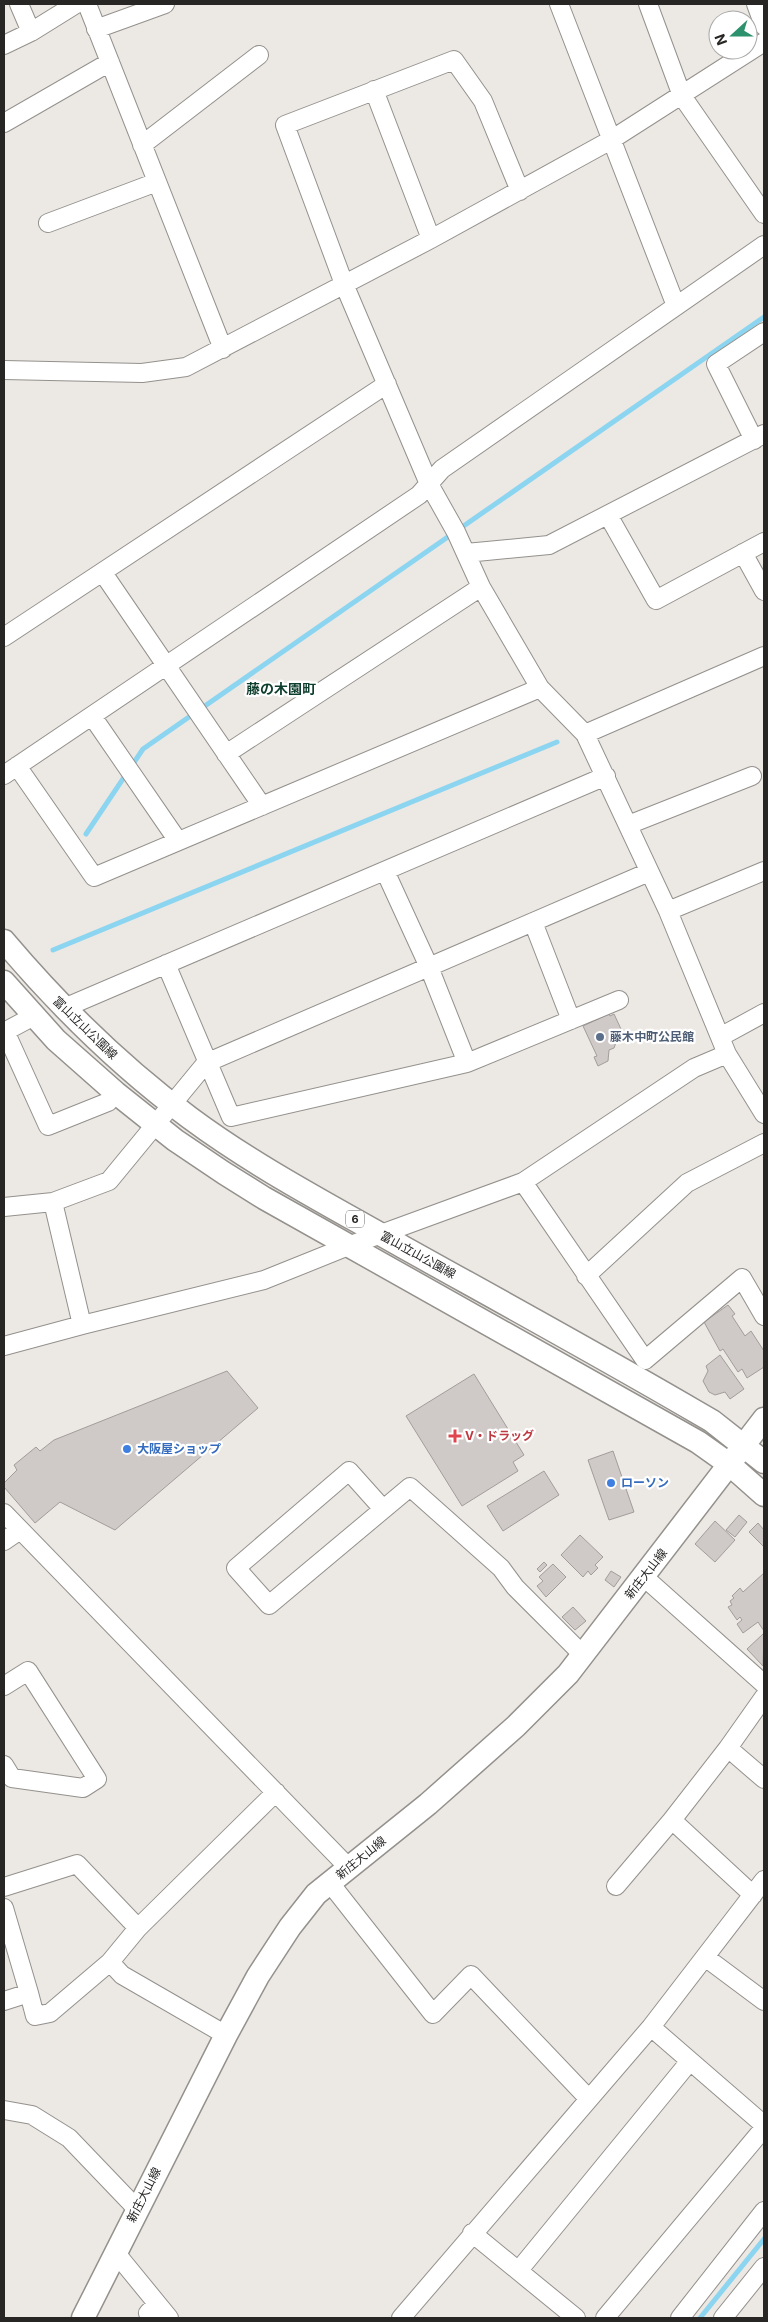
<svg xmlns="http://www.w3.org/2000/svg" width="768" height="2322" font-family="Inter,'Noto Sans JP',sans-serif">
<rect width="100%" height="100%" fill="#ece8e4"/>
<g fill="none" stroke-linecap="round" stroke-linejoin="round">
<!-- stream -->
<path stroke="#8cd5f1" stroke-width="5" d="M86,834L143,749L764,317
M53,950L557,742
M700,2318L764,2239"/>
</g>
<!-- building -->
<path fill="#cfcac8" stroke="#a29c9b" d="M609,1014L610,1016L614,1014L621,1029L614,1048L609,1050L608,1061L598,1066L594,1057L597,1056L583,1026Z
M728,1305L735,1314L732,1316L745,1336L751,1331L764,1351V1367L747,1378L742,1369L738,1372L723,1349L720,1351L704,1322Z
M720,1355L744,1389L730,1399L725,1392L715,1395L709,1392L703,1381L708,1371L706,1366Z
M227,1371L258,1408L115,1530L60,1502L35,1523L4,1487V1483L17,1470L14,1465L36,1447L40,1451L54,1440Z
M474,1374L524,1455L513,1462L518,1471L462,1506L406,1416Z
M613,1451L634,1512L609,1520L588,1460Z
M544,1471L559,1495L503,1531L487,1506Z
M739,1515L747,1522L735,1537L726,1530Z
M715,1521L735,1540L715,1562L695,1544Z
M758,1523L764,1530V1547L749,1532Z
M580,1535L603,1557L595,1565L598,1568L591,1575L588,1571L583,1577L561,1555Z
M544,1562L547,1565L540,1572L537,1569Z
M553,1564L566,1577L546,1597L537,1586L543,1581L539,1577Z
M611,1571L621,1577L614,1587L605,1580Z
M764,1573V1631L758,1622L743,1633L737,1624L742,1620L740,1617L737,1620L728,1607L732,1605L730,1601L734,1598L732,1596L740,1588L743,1592Z
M573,1607L586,1621L575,1630L562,1617Z
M763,1634L764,1636L763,1666L747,1649Z"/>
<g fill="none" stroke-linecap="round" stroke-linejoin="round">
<defs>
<path id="minor" d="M19,4L31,32
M87,4L223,349
M559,4L676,306
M648,4L682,96L764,214
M756,4L764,26
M96,29L165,4
M4,45L31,32L76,4
M374,90L431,239
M4,123L110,62
M142,145L259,55
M520,191L483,101L454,60L285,125L344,284L429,484L456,532L481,587L540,688L585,734L668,911L727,1054L764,1114
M48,223L157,182
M4,370L142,373L186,367L431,239L611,140L764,42
M754,440L716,364L764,332
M608,515L656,600L764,542
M466,553L549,545L764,434
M743,553L764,591
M103,573L262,806
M4,637L387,384
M92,716L178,841
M585,734L764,656
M226,754L481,587
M17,766L94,877L540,688
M4,775L419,495L442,469L764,245
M628,825L752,776
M668,911L764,871
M533,922L571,1020
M166,964L231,1117L467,1063L429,967L385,871
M64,1008L606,776
M5,1031L48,1126L108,1102L116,1093
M4,1032L34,1016
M720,1037L764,1013
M467,1063L619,1000
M523,1182L645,1360L742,1278L764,1316
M4,1207L53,1202
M586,1276L687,1183L764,1143
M82,1325L264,1280L351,1245L523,1182L694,1068L727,1054
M4,1346L82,1325L53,1202L109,1181L206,1063L649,872
M383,1509L349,1471L236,1568L269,1605L410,1487L501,1568L515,1587L583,1655
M4,1513L349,1868
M4,1541L20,1530
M644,1577L764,1684
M4,1686L28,1671L97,1779L83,1788L12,1778L4,1765
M728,1748L764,1697
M330,1883L433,2014L471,1975L588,2098
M616,1886L672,1820
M4,1887L77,1864L138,1928L110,1962
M753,1895L672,1820L728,1748L764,1779
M4,1908L29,1993
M138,1928L276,1792
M705,1957L764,2001
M4,2001L29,1993L35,2016L50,2013L110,1962L122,1975L226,2035
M651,2027L764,2125
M4,2110L32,2115L69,2138L137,2209
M472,2233L576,2318
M115,2252L169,2318
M519,2270L690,2061
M150,2318L148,2313L157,2304
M401,2318L651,2027L764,1880
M605,2318L764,2128
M680,2318L764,2211
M723,2318L764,2267"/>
<path id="major" d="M4,941C60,1007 121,1067 190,1118C256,1167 331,1206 403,1247C500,1301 597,1354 693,1410L712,1421L764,1462
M4,982L56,1040L116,1093L175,1140L224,1173L264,1198L698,1442L729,1464L764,1495
M83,2318L226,2035L258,1976L290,1927L316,1894L428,1804L516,1726L568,1674L764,1419"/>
</defs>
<!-- minor casing -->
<use href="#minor" stroke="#94918d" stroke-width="20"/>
<!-- major casing -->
<use href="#major" stroke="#94918d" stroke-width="25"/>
<!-- minor -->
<use href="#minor" stroke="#fff" stroke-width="18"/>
<!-- major -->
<use href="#major" stroke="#fff" stroke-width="22"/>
</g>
<!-- markers -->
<circle fill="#5c6f8a" stroke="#fff" stroke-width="2" cx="600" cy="1037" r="5"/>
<path fill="#e0444e" stroke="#fff" stroke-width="2" d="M452.5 1428.5h5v5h5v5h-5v5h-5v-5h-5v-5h5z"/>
<g fill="#3f7fe0" stroke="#fff" stroke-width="2">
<circle cx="127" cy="1449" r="5"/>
<circle cx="611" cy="1483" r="5"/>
</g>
<g text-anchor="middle" stroke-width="4.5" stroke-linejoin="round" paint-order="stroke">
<!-- shield labels -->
<rect fill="#fff" stroke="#686766" stroke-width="1" x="346" y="1210.5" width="18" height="17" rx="4"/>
<g font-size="11" font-weight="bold" fill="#272625">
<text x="355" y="1223">6</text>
</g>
<!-- street labels -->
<g font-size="12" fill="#272625" stroke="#fff">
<text transform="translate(85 1028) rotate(44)" y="4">富山立山公園線</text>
<text transform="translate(418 1255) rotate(29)" y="4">富山立山公園線</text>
<text transform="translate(646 1574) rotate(-52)" y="4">新庄大山線</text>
<text transform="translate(361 1858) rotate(-39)" y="4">新庄大山線</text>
<text transform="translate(144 2195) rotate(-63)" y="4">新庄大山線</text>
</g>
<!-- service labels -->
<g font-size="12" font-weight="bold" fill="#4e5e75" stroke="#fff" text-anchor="start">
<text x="610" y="1041">藤木中町公民館</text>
</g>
<!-- health labels -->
<g font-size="12" font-weight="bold" fill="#be3a42" stroke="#fff" text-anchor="start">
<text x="465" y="1440">V・ドラッグ</text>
</g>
<!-- shop labels -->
<g font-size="12" font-weight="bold" fill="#366cbe" stroke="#fff" text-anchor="start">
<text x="137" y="1453">大阪屋ショップ</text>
<text x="621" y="1487">ローソン</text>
</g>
<!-- neighbourhood labels -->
<g font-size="14" font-weight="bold" fill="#0d3d2c" stroke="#fff">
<text x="281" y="694">藤の木園町</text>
</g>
</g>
<!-- border -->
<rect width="768" height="2322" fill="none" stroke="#272625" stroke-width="10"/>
<!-- north arrow -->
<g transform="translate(733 35) rotate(249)"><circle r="24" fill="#ffffff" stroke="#a9a8a8"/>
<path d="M0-4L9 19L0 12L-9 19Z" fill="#2c916d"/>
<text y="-8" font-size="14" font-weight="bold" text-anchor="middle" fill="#272625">N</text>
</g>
</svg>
